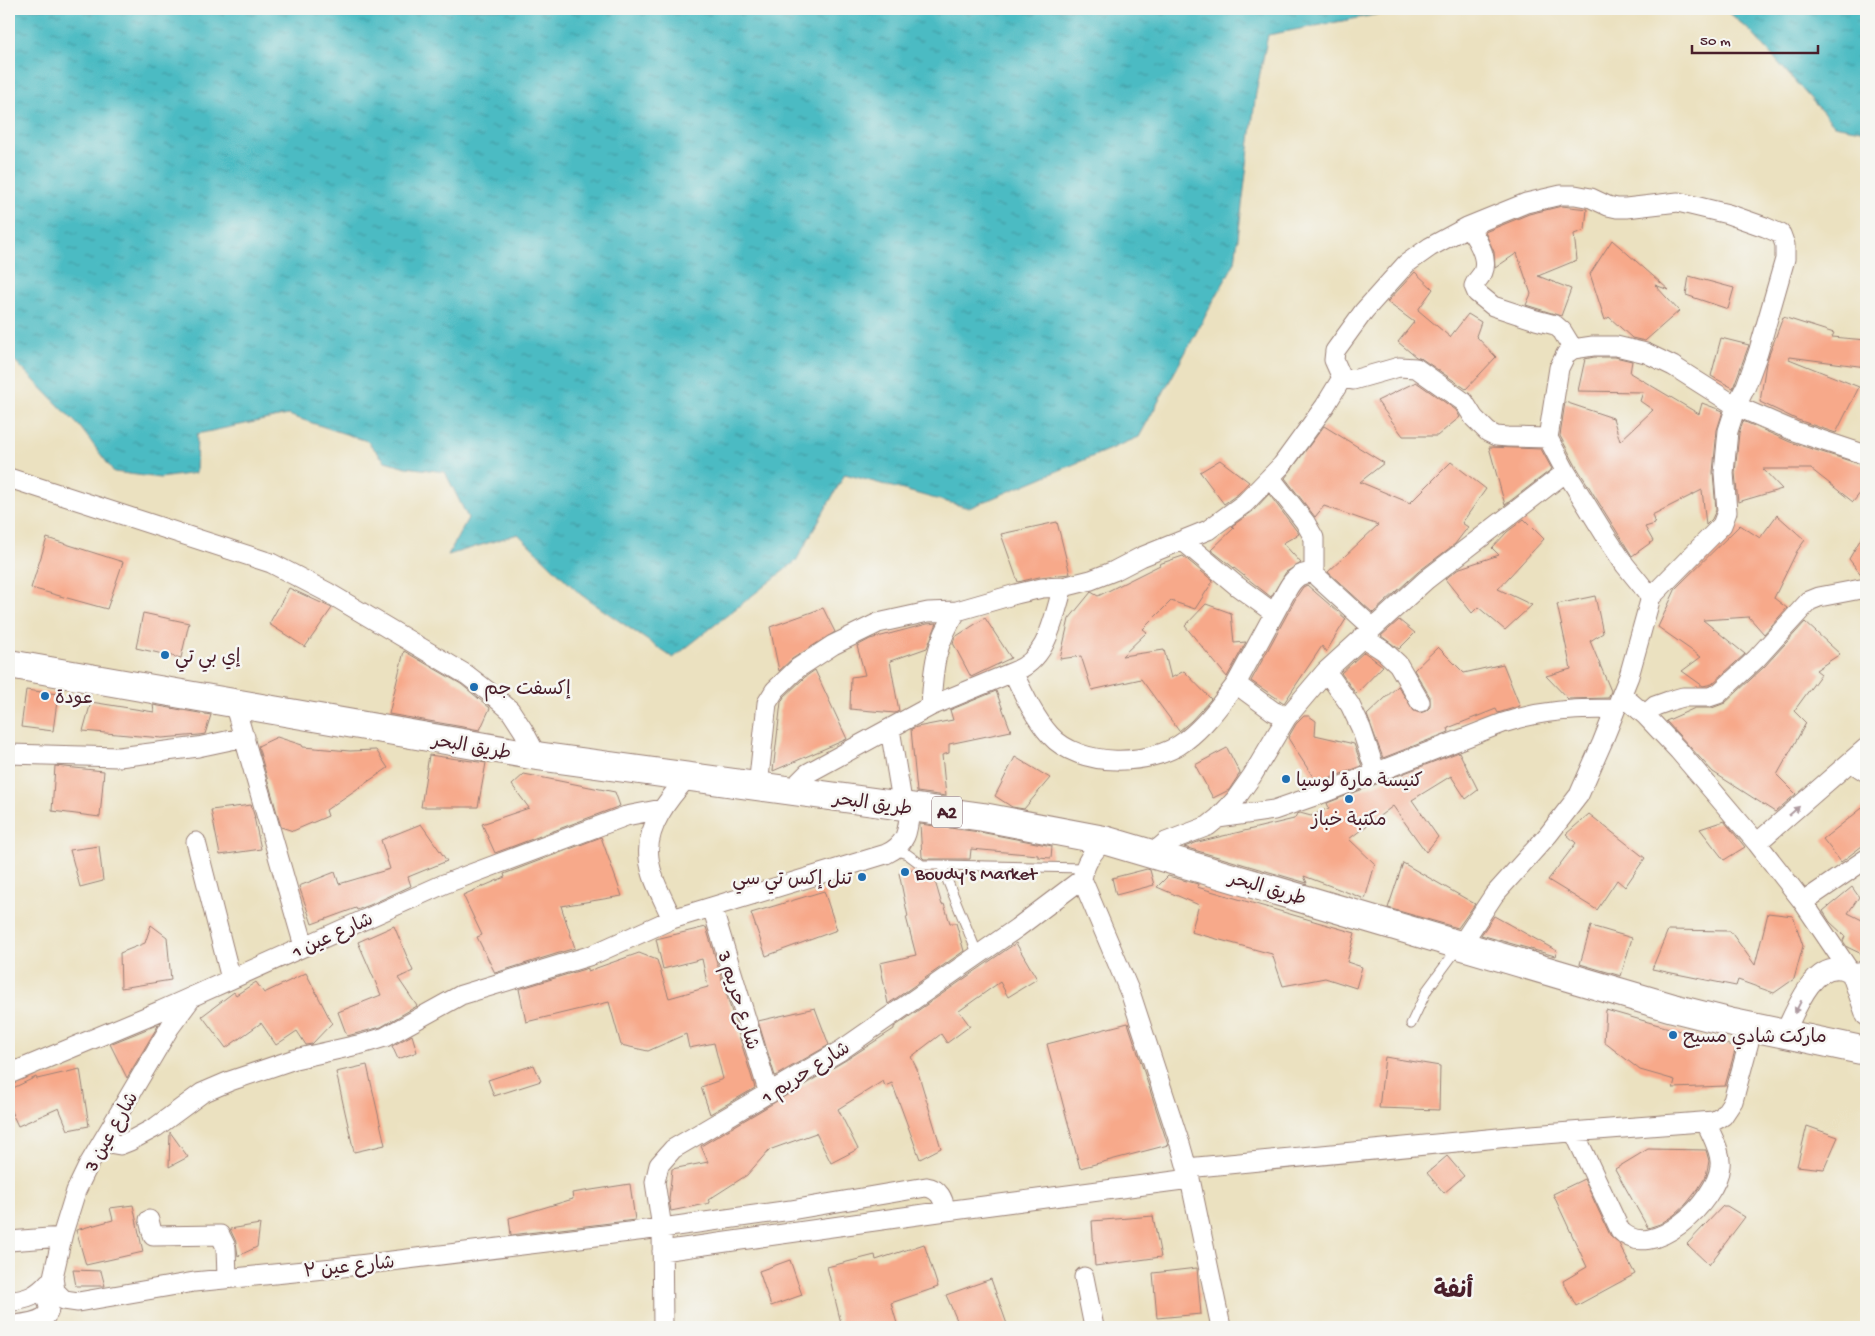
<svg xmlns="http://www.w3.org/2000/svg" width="1875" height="1336" font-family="'Gochi Hand','Playpen Sans Arabic',sans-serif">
<defs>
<pattern id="water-ripples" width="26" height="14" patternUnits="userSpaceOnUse" patternTransform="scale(1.25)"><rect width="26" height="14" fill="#4cbbc3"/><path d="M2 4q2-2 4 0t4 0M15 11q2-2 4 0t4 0" fill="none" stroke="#41979f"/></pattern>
</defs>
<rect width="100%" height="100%" fill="#f6f6f2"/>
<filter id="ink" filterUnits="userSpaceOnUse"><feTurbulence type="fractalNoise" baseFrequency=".02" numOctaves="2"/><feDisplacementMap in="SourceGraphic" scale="10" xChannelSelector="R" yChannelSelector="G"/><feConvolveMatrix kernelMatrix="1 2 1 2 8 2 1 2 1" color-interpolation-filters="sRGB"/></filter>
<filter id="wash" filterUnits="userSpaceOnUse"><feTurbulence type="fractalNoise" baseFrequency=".0096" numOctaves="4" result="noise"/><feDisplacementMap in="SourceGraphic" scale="20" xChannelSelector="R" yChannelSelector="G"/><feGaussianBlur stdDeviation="1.12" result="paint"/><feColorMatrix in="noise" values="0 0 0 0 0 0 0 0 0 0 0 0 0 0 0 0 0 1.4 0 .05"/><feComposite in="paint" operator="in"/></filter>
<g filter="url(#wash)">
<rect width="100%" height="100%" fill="#ebe1c0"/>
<!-- water -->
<path fill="url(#water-ripples)" stroke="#4b6d77" d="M9,9H1406L1268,35L1256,92L1235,262L1139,437L969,508L845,474L796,561L673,658L580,594L518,534L448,555L468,518L445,472L406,467L385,461L367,441L288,415L197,434L196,473L160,478L114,472L80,427L9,355Z
M1725,9H1866V131L1834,125L1751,32Z"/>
<g id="blocks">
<!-- building -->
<path fill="#f7a98a" d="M1562,206L1587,209L1585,230L1574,234L1577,260L1538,276L1571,289L1561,316L1526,305L1531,294L1517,253L1495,268L1494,252L1485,232L1529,214Z
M1612,240L1669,290L1655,285L1679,311L1645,341L1632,338L1609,317L1605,320L1590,274Z
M1415,272L1433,289L1418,310L1450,337L1468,314L1481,322L1476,336L1496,357L1466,389L1422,359L1416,357L1398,342L1414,322L1387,302Z
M1689,276L1734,288L1728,309L1686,295Z
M1783,317L1834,333L1832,337L1866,340V367L1790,357L1789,359L1859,387L1836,433L1798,420L1760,402L1766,363Z
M1721,338L1749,345L1733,388L1711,376Z
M1594,357H1615L1632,361L1630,373L1699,414L1702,403L1723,411L1717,430L1713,472L1716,510L1712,519L1706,525L1702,490L1652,515L1655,524L1645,527L1653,541L1632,556L1576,466L1560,436L1565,402L1613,418L1620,441L1653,410L1640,401L1643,392L1578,391L1585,359Z
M1416,382L1456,410L1460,417L1437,436H1403L1377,401Z
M1743,421L1790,442L1866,466V486L1853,502L1811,469H1763L1782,489L1738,502L1735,473L1739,433Z
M1324,426L1384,463L1360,482L1410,503L1451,462L1486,489L1462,523L1468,527L1455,544L1418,572L1373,613L1328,572L1378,525L1324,506L1315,517L1285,478Z
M1489,447L1541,449L1552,469L1505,505Z
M1220,460L1249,482L1238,494L1224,504L1200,472Z
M1269,494L1299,534L1283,543L1301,563L1286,572L1271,597L1211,550L1234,528L1232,526L1253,511Z
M1777,515L1805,540L1797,551L1774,598L1787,608L1764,634L1749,617L1703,620L1745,654L1712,684L1703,686L1682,671L1701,657L1658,627L1676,588L1740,525L1760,538Z
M1524,519L1544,539L1498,589L1532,605L1505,630L1478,607L1472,613L1445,579L1460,568L1499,555L1492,548L1507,532Z
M1057,522L1070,574L1039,577L1018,582L1001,534Z
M1866,530V577H1863L1849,559Z
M47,538L123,562L107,609L31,588Z
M1183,556L1213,581L1195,609L1171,601L1143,629L1147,632L1122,656L1164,650L1171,678L1184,671L1211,699L1191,721L1179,731L1141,679L1092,690L1081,656L1060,659L1069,619L1091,592L1098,596L1160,565L1159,564Z
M1307,585L1346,619L1326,652L1322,646L1284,703L1251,681L1297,596L1303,587Z
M289,588L332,608L305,647L269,624Z
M1595,596L1603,633L1590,641L1611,691L1608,698L1568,699L1546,676L1571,669L1557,604Z
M1206,604L1231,613L1234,643L1246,642L1227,677L1185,626Z
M823,608L835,632L792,659L779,671L770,627Z
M143,613L189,623L181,658L136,648Z
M985,618L1011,658L971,677L953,643L955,637Z
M1399,620L1415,633L1399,649L1381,636Z
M1805,622L1840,654L1816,670L1821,674L1794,711L1806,723L1777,775L1796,794L1775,812L1713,772L1666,721L1695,708H1712L1725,703L1764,667Z
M937,623L927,648L890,661L899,711L895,713L850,709L851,677L865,675L857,646L870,639L927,624Z
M1438,647L1464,673L1503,664L1520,706L1498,713L1496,709L1448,728L1449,732L1383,758L1367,715L1398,686L1414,711L1420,713L1426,711L1430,707V697L1414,670Z
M404,651L461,684L490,708L480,730L389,714Z
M1364,652L1383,666L1356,694L1341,673Z
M815,670L847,739L773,771L781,702L784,697L805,677Z
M26,690L58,694L53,731L21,727Z
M996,691L1011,731L949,744V753L942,755L946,796L917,792L911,729L917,727L953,720L950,710Z
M91,702L154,712L153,705L211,715L205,734L199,735L162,738L83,731Z
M1304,716H1309L1316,721L1315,735L1354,744L1362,766L1317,783L1288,738L1296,724Z
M277,737L302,745L303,747L350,751L376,750L388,768L326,810L328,816L293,831L281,827L258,746Z
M1227,748L1240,773L1229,790L1213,798L1195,765Z
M1459,752L1478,790L1466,799L1451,776L1412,800L1438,837L1426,852L1393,806L1349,839L1375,864L1365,899L1304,876L1307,883L1184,847L1198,842L1294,819L1297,814L1300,813L1311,816L1329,808L1327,803Z
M429,755L486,763L478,807H421Z
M1015,757L1050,778L1024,809L1012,807L995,796Z
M55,766L104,771L100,817L52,811Z
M524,774L615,792L620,806L495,853L482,824L529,808L512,785Z
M251,805L255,818L254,817L261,849L220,855L211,810Z
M1866,805V843L1841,862L1823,839Z
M1589,814L1645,858L1625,887L1617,880L1597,910L1548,880L1576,843L1566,834Z
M1724,821L1745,847L1724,860L1700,829Z
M421,824L447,861L408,877L411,886L370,905L357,910L356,908L312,924L299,886L335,872L339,884L390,869L381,840Z
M920,824L980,832L1052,846L1051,858L1038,857V855L971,849L970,859H924L922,857Z
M601,837L622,896L561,906L575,948L495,973L477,937L482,935L463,895L505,877L504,874Z
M99,846L103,881L80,887L70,850Z
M1403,863L1475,904L1458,928L1388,908Z
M917,869L921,871H932L942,905L944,904L950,923H956L964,951L888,1004L880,963L916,955L906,917H908L899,873Z
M1147,869L1150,870L1154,885L1116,895L1112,878Z
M1168,876L1198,884L1197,887L1355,933L1347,962L1362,967L1356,988L1325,978L1283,986L1272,954L1191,932L1199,905L1157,887Z
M1852,887L1859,897L1848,913L1866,922V956L1847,947L1843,941L1845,936L1830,922L1823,911Z
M824,891L837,930L766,956L751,913Z
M1768,913L1793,916L1803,946L1794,979L1774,993L1738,980L1736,986L1652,969L1668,930L1730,931L1755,965Z
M1494,916L1557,951L1555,956L1481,935Z
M151,925L167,937L171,980L121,988L120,953L145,943Z
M394,926L413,971L398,978L417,1006L381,1027L347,1036L338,1012L381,995L358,942Z
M1591,926L1632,938L1621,976L1580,964Z
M706,927L755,1088L710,1114L701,1087L723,1079L714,1043L689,1048L686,1034L648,1051L621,1045L609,1002L526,1022L519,989L588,968V971L639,953L657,960L669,998L708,987L702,959L663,969L656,939Z
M1016,943L1037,979L1008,997L1000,982L959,1011L970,1026L947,1043L941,1034L911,1057L917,1069L941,1148L920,1159L892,1083L885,1086L883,1081L838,1109L858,1149L831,1163L816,1133L769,1150L747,1175L708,1200L710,1203L671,1211L669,1200L672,1169L708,1162L701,1146L846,1060L894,1029V1027Z
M306,973L332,1023L312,1044L306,1045L297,1031L276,1045L261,1023L226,1048L202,1016L234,992L236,995L256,982L264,993Z
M815,1008L829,1045L775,1076L758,1021Z
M1606,1010L1736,1047L1725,1086L1673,1088L1675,1080L1640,1070L1604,1042Z
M1128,1023L1168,1145L1080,1168L1047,1044Z
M159,1024L127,1078L110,1044Z
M412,1035L417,1052L398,1059L392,1046Z
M1385,1057L1440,1066L1439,1110L1379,1108Z
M367,1065L385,1145L354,1152L336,1072Z
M534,1065L541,1081L494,1096L488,1080Z
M80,1069L89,1126L68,1130L59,1108L18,1126L9,1107V1090L36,1077L37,1079Z
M1807,1126L1838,1137L1824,1169L1797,1166Z
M170,1132L188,1157L169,1167Z
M1648,1149L1706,1150L1709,1161L1706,1176L1698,1189L1687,1203L1674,1215L1660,1224L1648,1228L1615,1169Z
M1447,1156L1464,1176L1444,1193L1427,1173Z
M1584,1179L1610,1235L1618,1242L1635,1274L1576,1306L1563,1281L1587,1267L1553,1194Z
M630,1184L635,1220L511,1235L509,1218L573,1199L572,1193Z
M133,1205L143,1252L86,1265L76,1230L113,1220L110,1208Z
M1723,1206H1727L1745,1217L1709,1265L1687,1244Z
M1153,1216L1161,1257L1095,1266L1092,1221Z
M260,1224L257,1247L238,1256L236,1242L230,1229Z
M924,1244L938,1287L891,1303L898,1327H842L827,1267L875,1255L876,1260Z
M790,1260L802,1295L771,1306L759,1271Z
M1197,1268L1201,1314L1157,1318L1153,1273Z
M73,1270L101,1271L105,1286H76Z
M991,1279L1008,1327H960L946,1295Z"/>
</g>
</g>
<g filter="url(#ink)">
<use href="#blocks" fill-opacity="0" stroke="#9a8076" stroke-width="1"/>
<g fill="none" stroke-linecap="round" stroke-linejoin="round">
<defs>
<path id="lane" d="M894,850L907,854L922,865H941L978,955
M941,865L1084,868
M1411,1024L1427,990L1458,948"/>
<path id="street" d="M1467,227C1476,236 1489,258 1483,272C1481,277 1476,280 1474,286L1477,293L1493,306L1536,320L1555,325L1562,331L1573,349
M1342,378L1334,360L1335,351L1364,311L1406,264L1430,247L1467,227L1526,203L1561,195H1575L1591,198L1608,206L1617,208H1626L1678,202L1728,214L1765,227L1781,234L1785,245V259L1758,353L1746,386L1736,406L1728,431L1724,473L1727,512L1722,525L1651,597
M1342,378L1353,380L1399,367L1416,368L1464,402L1474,418L1488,432L1496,436L1508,437L1548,438
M1270,477L1305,522L1314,538V574
M9,478L271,563L327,592L467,675L489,692L510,710L523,730L537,756
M1183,541L1237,586L1274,613
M1362,637L1384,651L1398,664L1420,702
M1326,671L1350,705L1361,728L1376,773
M1013,672C1048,660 1053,619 1063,587
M1622,695L1645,715L1679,751L1757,843L1803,902L1851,973L1866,971
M234,703L304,946
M931,706L1013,672C1023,693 1034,717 1050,735C1079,768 1152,767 1185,741C1205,726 1221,704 1236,684
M1645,715L1655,706L1669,701L1683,697H1709L1718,694L1756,659L1809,601L1819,597L1866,588
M1287,717L1273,711L1236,684L1287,590C1293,579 1301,571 1314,574L1373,628
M890,729L903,807
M9,754L119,757L198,747L245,737
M1851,762L1866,772
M688,777C669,798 645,827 649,858C651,879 664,900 672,919L886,854C908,844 908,829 910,808
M758,787L767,703L775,690L798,668L833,645L878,623L928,612L957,611
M791,790L808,773L931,706C933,669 935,643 957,611L1016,594L1042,588L1063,587L1091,580L1114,571L1141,557L1208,530L1245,503L1282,465L1325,406L1342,378
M1218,818L1274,810L1326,792L1503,723C1542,710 1574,709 1615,709
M1104,840C1093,852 1085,862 1082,879L1131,995L1181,1147L1190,1179L1221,1327
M196,842L231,979
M1757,843L1866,748
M1153,853L1166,842L1208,826L1218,818L1235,800L1252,776L1287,717L1326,671L1426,580L1566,472
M1803,902L1866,859
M712,907L769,1094
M1461,945L1494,895L1548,835L1579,795L1602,743L1629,676L1651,597L1625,565L1607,538L1566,472L1548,438L1559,368L1566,354L1573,349L1593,346H1616L1646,353L1673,366L1736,406L1794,431L1866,455
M193,996L170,1027L89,1164L76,1191L63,1233L53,1277L55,1291L64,1300L78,1302L194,1282L334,1268L662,1228L791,1210L926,1187C940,1189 943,1199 946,1211
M1784,1034C1795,1013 1811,965 1840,969C1844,969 1848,972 1851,973L1866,1016
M9,1074L160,1011L444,884L626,816L662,809
M1574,1132L1620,1230C1651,1264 1717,1201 1720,1166C1722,1152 1711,1135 1706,1122
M103,1142L120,1145L130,1141L156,1127L202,1093L230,1081L295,1059L362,1044L385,1037L461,995L592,955L672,919
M1187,1168L1519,1136L1714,1121L1723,1116L1733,1101L1753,1027
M149,1220L153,1236L220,1235L226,1247L227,1278
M9,1241L62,1237
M662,1251L946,1211L1190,1179
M1084,1277L1094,1327
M9,1302C27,1299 36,1297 49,1282
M9,1326C29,1323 65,1321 41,1292
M663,1327L662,1228L655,1182L659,1165L673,1149L840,1051L1017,928L1082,879"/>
<path id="primary" d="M9,664L537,756L983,817L1104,840L1673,1008L1733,1023L1866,1051"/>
</defs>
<!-- lane casing -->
<use href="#lane" stroke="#9a8076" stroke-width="11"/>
<!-- street casing -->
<use href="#street" stroke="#9a8076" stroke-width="21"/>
<!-- primary casing -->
<use href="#primary" stroke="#9a8076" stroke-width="30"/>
<!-- lane -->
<use href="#lane" stroke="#fff" stroke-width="9"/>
<!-- street -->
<use href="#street" stroke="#fff" stroke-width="19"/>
<!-- primary -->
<use href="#primary" stroke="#fff" stroke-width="28"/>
</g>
<!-- one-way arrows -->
<defs><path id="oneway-solid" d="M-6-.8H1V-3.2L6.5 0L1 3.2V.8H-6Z" transform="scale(1.25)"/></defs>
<g fill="#ae9aa0">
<use href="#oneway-solid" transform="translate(1794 811) rotate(-41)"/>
<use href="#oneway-solid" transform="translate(1798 1007) rotate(117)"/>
</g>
</g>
<!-- markers -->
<g fill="#1f6fb2" stroke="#f6f6f2" stroke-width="2">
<circle cx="165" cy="655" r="5"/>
<circle cx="474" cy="687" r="5"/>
<circle cx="45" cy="696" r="5"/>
<circle cx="1286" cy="779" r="5"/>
<circle cx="1349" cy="799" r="5"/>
<circle cx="905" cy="872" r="5"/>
<circle cx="862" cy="877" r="5"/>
<circle cx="1673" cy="1035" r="5"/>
</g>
<g text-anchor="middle" stroke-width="5" stroke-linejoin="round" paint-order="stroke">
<!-- shield labels -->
<rect fill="#f6f6f2" stroke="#7e6067" stroke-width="1" x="932" y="796.5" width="30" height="31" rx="4"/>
<g font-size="18" font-weight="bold" fill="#4a1f2b">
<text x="947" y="818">A2</text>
</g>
<!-- poi labels -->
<g font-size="19" fill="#4a1f2b" stroke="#f6f6f2" text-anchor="start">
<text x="175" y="662">إي بي تي</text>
<text x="484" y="694">إكسفت جم</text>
<text x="55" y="703">عودة</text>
<text x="1296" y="786">كنيسة مارة لوسيا</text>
<text x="1349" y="825" text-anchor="middle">مكتبة خباز</text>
<text x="915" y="879">Boudy's Market</text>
<text x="852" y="884" text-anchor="end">تنل إكس تي سي</text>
<text x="1683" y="1042">ماركت شادي مسيح</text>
</g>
<!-- street labels -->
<g font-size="19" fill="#4a1f2b" stroke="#f6f6f2">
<text transform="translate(472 745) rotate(10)" y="7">طريق البحر</text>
<text transform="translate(873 802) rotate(8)" y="7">طريق البحر</text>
<text transform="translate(1268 887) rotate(16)" y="7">طريق البحر</text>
<text transform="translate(332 934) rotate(-24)" y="7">شارع عين 1</text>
<text transform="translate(740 1000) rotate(73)" y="7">شارع حريم 3</text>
<text transform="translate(805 1071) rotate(-32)" y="7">شارع حريم 1</text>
<text transform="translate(110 1131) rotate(-60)" y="7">شارع عين 3</text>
<text transform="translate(349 1265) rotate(-6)" y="7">شارع عين ٣</text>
</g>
<!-- district labels -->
<g font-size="24" font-weight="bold" fill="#4a1f2b" stroke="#f6f6f2">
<text x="1453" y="1297">أنفة</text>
</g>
</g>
<!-- margin -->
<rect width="1875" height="1336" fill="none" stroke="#f6f6f2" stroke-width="30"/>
<!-- scale -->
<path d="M1692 45v8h126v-8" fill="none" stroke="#4a1f2b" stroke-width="2.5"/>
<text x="1700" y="45" font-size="15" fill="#4a1f2b" stroke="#f6f6f2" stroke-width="4" paint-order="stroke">50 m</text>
</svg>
